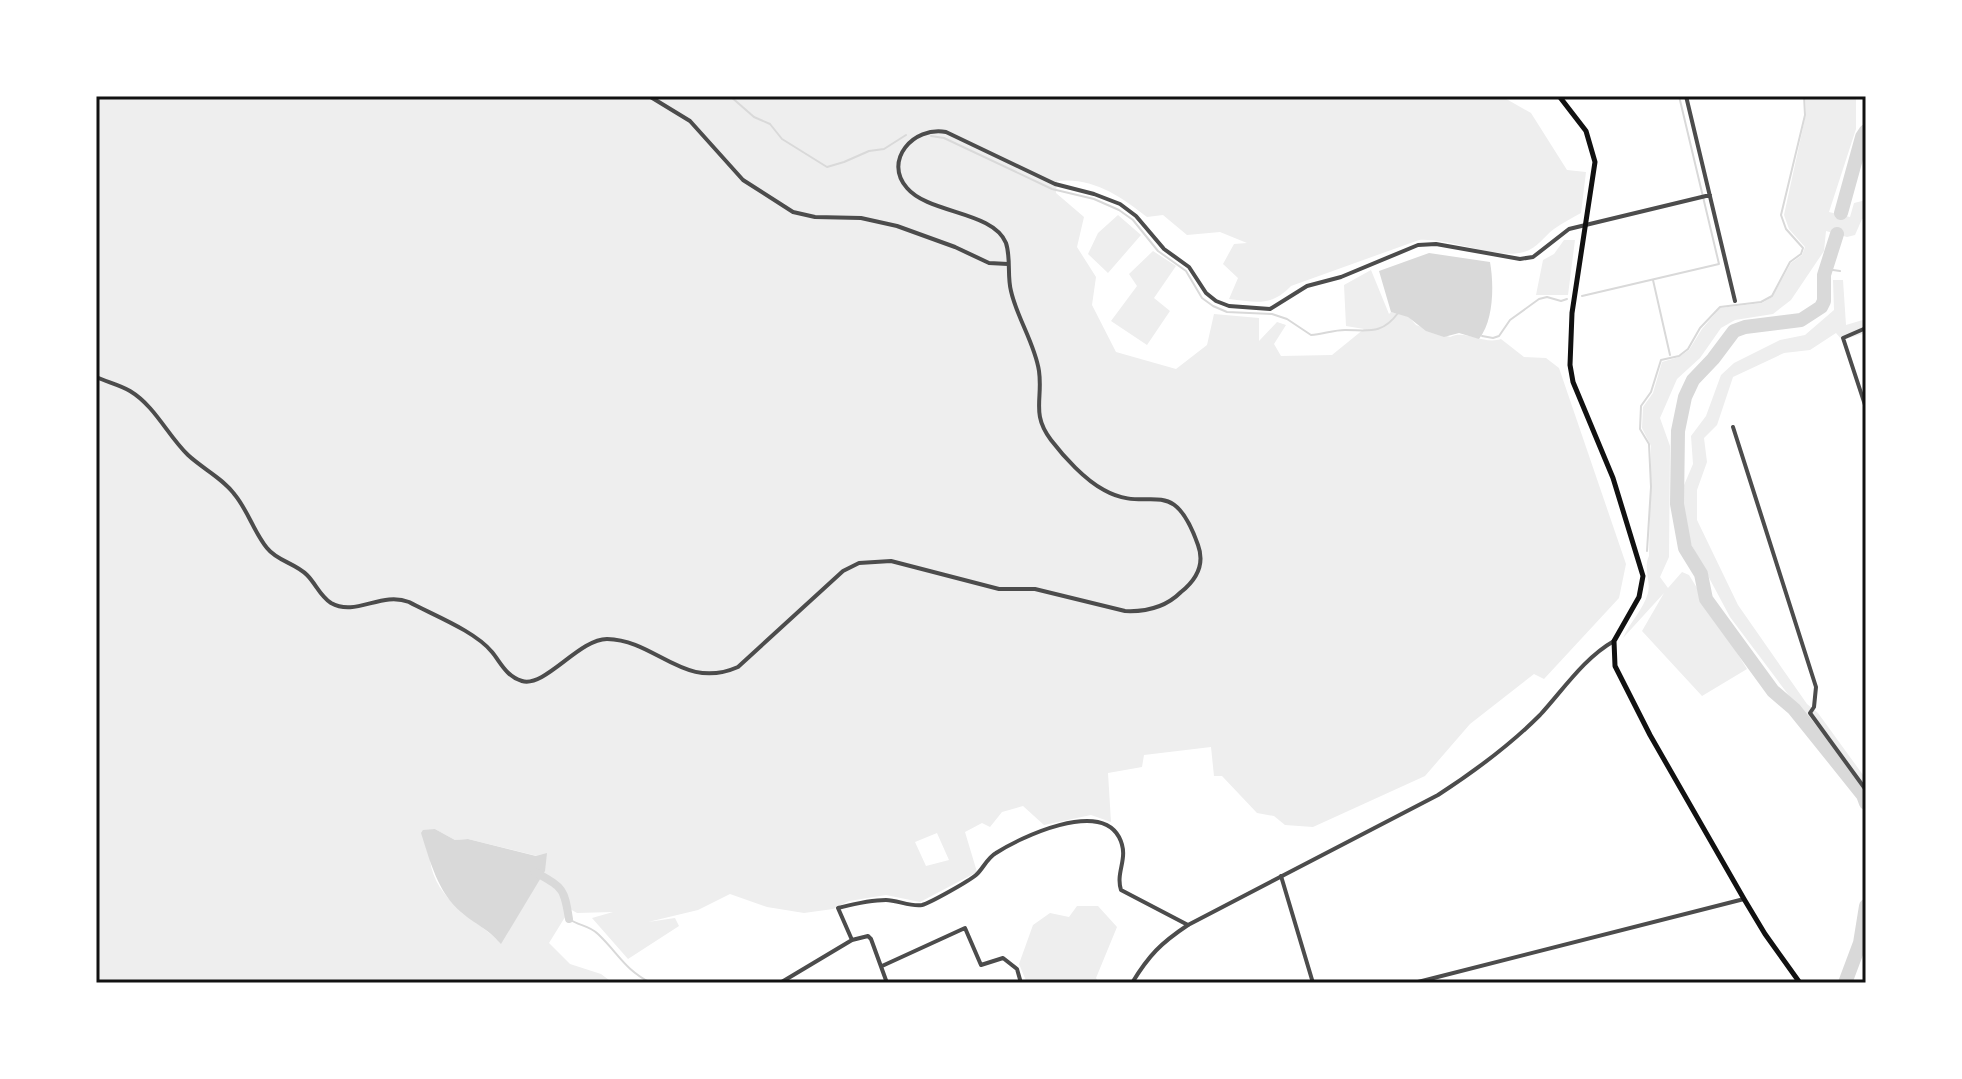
<svg xmlns="http://www.w3.org/2000/svg" width="1962" height="1079" font-family="Signika,sans-serif">
<rect width="100%" height="100%" fill="#fff"/>
<!-- green -->
<path fill="#eee" fill-rule="evenodd" d="M96,96H1501L1531,113L1567,170L1586,172L1581,213C1572,218 1562,223 1554,229C1543,237 1538,248 1524,252C1497,260 1451,238 1419,240L1291,286C1271,307 1256,302 1229,299L1238,278L1223,264L1234,244L1247,243L1220,232L1187,235L1163,215L1147,217C1120,196 1093,177 1057,181L1056,193L1084,217L1077,247L1096,277L1092,305L1116,352L1176,369L1207,345L1214,314L1259,318V341L1277,322L1286,325L1274,344L1281,356L1332,355L1364,329L1346,326L1344,285L1371,270L1389,314L1391,312L1408,316L1416,325L1450,337C1466,329 1483,345 1501,339L1524,357L1546,358L1559,368L1626,564L1619,598L1544,679L1534,674L1470,724L1425,776L1313,827L1285,825L1274,816L1257,813L1222,776H1214L1211,747L1144,755L1142,767L1108,773L1111,822L1091,815L1044,825L1023,806L1002,812L990,827L982,823L965,832L977,872L920,902L886,895L849,901L833,909L804,913L767,907L730,894L698,910L648,922L675,918L679,926L628,959L592,918L613,912L577,913L570,909L549,943L570,964L601,974L613,983H96ZM435,829L455,840L468,839L537,856L501,943C476,919 435,901 430,860C429,851 434,838 435,829ZM937,833L949,860L926,866L915,842Z
M1805,96H1856V129L1829,212L1850,217L1854,203L1866,200V220L1862,219L1855,235L1847,237L1826,231L1824,251L1791,300L1773,314L1735,320L1721,328L1700,358L1677,379L1660,418L1670,446L1669,557L1660,577L1668,588L1682,572L1689,575L1747,669L1702,696L1642,631L1664,593L1623,638C1630,622 1643,610 1648,593C1651,580 1643,568 1649,556L1651,446L1642,428L1643,407L1653,393L1662,362L1679,357L1689,350L1702,329L1720,308L1762,303L1772,297L1791,263L1802,255L1805,247L1789,229L1784,215L1806,114Z
M1118,215L1141,235L1108,273L1088,254L1098,233Z
M1564,240H1575L1568,295H1536L1543,260L1554,254Z
M1153,251L1176,266L1154,298L1170,311L1147,345L1111,321L1137,286L1129,274Z
M1833,280H1843L1846,325L1866,319V333L1842,340L1836,333L1810,350L1784,353L1733,377L1717,425L1704,438L1707,462L1697,490V520L1738,605L1807,704L1818,713L1866,779V798L1730,617L1691,544L1684,520L1682,490L1693,464L1691,436L1706,416L1721,375L1734,363L1780,340L1805,335L1834,310Z
M1077,906H1098L1117,927L1096,978L1099,983H1027L1019,964L1033,925L1050,913L1069,917Z"/>
<!-- water -->
<path fill="#d9d9d9" d="M1429,253L1490,262C1494,284 1494,321 1479,339L1459,333L1444,337L1426,331L1408,317L1391,312L1379,271Z
M435,829L455,840L468,839L536,856L547,853L545,871L501,944C487,928 476,925 461,912C438,893 430,861 421,833L423,830Z"/>
<g fill="none" stroke-linecap="round" stroke-linejoin="round">
<!-- stream -->
<path stroke="#d9d9d9" stroke-width="2" d="M730,96L754,117L770,124L782,139L827,167L844,162L869,151L884,149L906,135
M931,136L944,138L1052,189L1094,199L1119,210L1133,220L1158,251L1186,271L1202,298L1213,306L1227,312L1272,314L1287,319L1311,335C1323,334 1334,330 1345,330C1368,330 1382,335 1398,313
M1826,269L1840,271
M1653,280L1670,355
M1582,296L1719,264L1679,96
M1482,336L1493,338L1499,336L1510,320L1539,299L1547,297L1561,301L1567,299
M1647,551L1651,487L1649,444L1640,429L1641,406L1651,392L1661,360L1679,356L1688,349L1700,328L1720,307L1761,302L1772,296L1790,262L1801,254L1803,248L1786,229L1781,215L1805,115L1804,96
M569,919C579,926 589,925 598,934C619,954 624,969 651,983"/>
<!-- canal -->
<path stroke="#d9d9d9" stroke-width="8" d="M535,872C563,888 564,887 569,919"/>
<!-- river -->
<path stroke="#d9d9d9" stroke-width="14" d="M1841,213L1862,137L1866,131
M1837,234L1824,275V301L1821,307L1801,320L1745,327L1734,331L1713,359L1693,380L1685,397L1678,431L1677,504L1685,548L1701,574L1706,599L1773,691L1794,709L1863,795L1866,803
M1845,983L1860,943L1866,906"/>
<!-- minor -->
<path stroke="#4c4c4c" stroke-width="4" d="M649,96L690,121L743,180L793,212L815,217L861,218L897,226L955,247L989,263L1008,264
M1686,96L1735,301
M1866,328L1843,338L1866,408
M96,377C107,382 120,385 130,391C155,406 168,436 188,455C203,469 224,479 235,495C248,511 254,532 267,548C277,561 295,563 307,575C316,584 320,596 331,603C356,617 381,591 409,602C433,615 475,631 492,652C501,663 506,676 522,681C545,688 579,639 607,639C657,640 683,691 738,667L843,571L859,563L891,561L999,589H1035L1125,611C1146,612 1166,607 1181,592C1196,580 1205,564 1198,545C1172,471 1150,516 1104,490C1085,480 1064,457 1051,440C1031,414 1043,399 1039,371C1035,344 1017,318 1011,291C1007,276 1011,258 1006,243C993,211 929,214 907,188C883,161 913,126 946,132L1055,184L1094,194L1120,204L1136,216L1164,249L1189,267L1206,293L1216,301L1229,306L1270,309L1307,286L1341,277L1418,245L1436,244L1520,259L1533,257L1569,229L1710,195
M1733,427L1816,687L1814,707L1810,713L1866,790
M1281,876L1313,983
M882,966L965,928L981,965L1003,958L1017,969L1021,983
M780,983L852,940
M887,983L871,939L868,936L852,940L838,908C854,904 869,900 886,900C897,900 911,907 922,905C930,903 969,881 976,875C983,869 987,858 996,853C1021,837 1099,800 1119,837C1130,858 1115,871 1121,890L1188,925
M1414,983L1744,899"/>
<!-- tertiary -->
<path stroke="#4c4c4c" stroke-width="4" d="M1132,983C1149,955 1161,943 1188,925L1438,795C1475,771 1509,746 1540,715C1563,690 1584,658 1614,641"/>
<!-- secondary -->
<path stroke="#111" stroke-width="5" d="M1559,96L1586,131L1595,162L1572,313L1570,365L1573,382L1613,478L1643,576L1639,597L1614,641L1615,666L1650,735L1744,899L1765,934L1800,983"/>
</g>
<!-- border -->
<rect width="1962" height="1079" fill="none" stroke="#ffffff" stroke-width="196"/>
<rect x="98" y="98" width="1766" height="883" fill="none" stroke="#111" stroke-width="3"/>
</svg>
